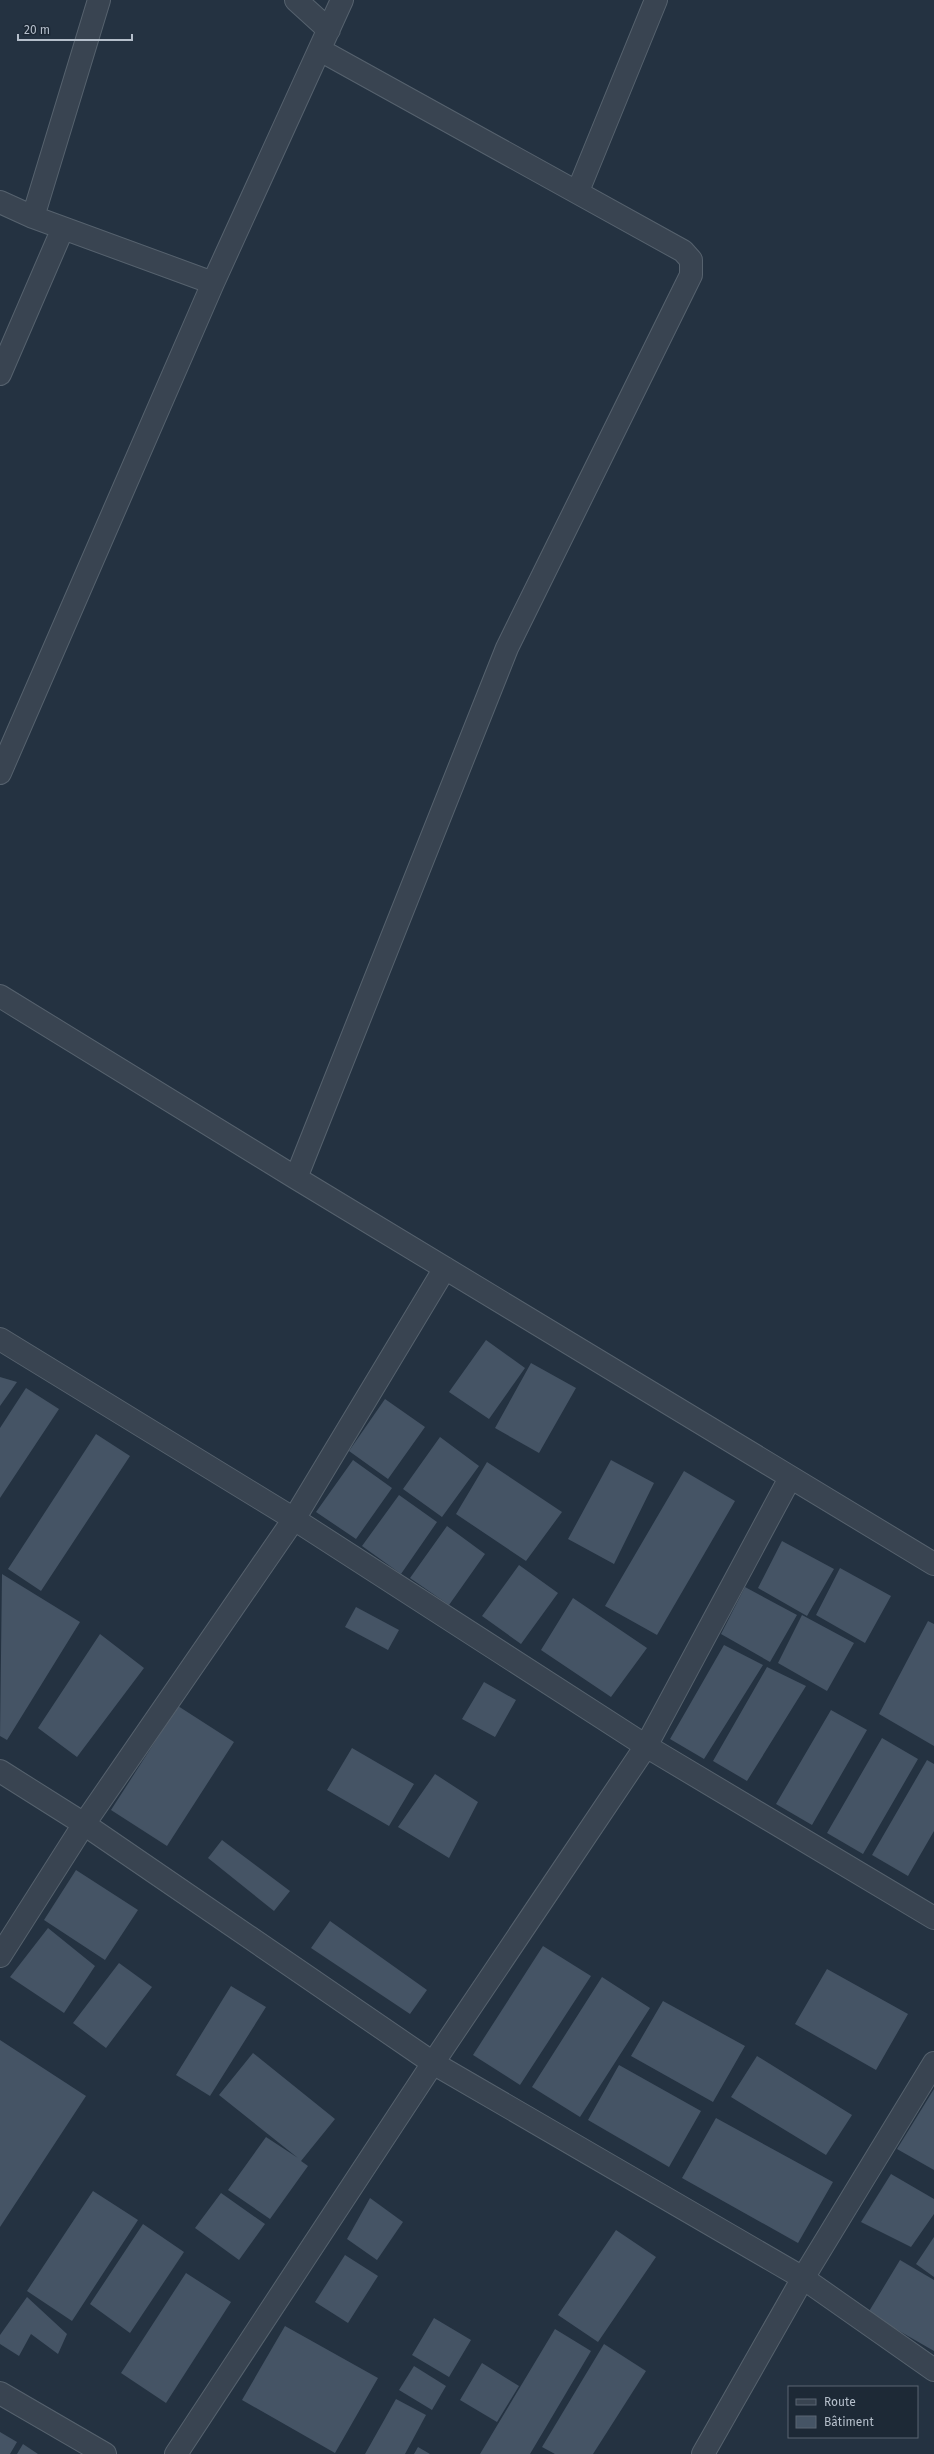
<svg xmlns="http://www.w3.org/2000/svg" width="934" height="2454" font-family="'Fira Sans',sans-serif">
<rect width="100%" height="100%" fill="#243241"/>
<!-- building -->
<path fill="#455465" d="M486,1340L525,1368L489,1419L449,1392Z
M531,1363L576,1388L539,1453L495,1428Z
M0,1377L17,1382L0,1406Z
M26,1388L59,1409L0,1498V1428Z
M385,1399L425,1427L388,1479L349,1451Z
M96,1434L130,1456L41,1591L8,1569Z
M440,1437L479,1466L442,1517L403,1489Z
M353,1460L392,1488L356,1539L316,1512Z
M611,1460L654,1483L614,1564L568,1539Z
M487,1462L562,1512L526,1561L456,1514Z
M684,1471L735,1501L657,1635L605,1606Z
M399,1495L437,1522L401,1574L362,1546Z
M447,1526L485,1554L449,1605L410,1578Z
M782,1541L834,1569L807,1616L758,1588Z
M519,1565L558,1593L521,1644L482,1616Z
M840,1568L891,1596L865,1643L816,1615Z
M2,1574L80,1622L7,1740L0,1736Z
M745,1587L797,1615L770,1662L721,1634Z
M573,1598L647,1648L611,1697L541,1650Z
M356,1607L399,1630L388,1650L345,1627Z
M802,1615L854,1643L827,1691L778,1663Z
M928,1621L934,1624V1746L879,1714Z
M100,1634L144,1668L77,1757L38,1728Z
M724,1645L763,1665L704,1759L670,1739Z
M767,1667L806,1686L747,1781L713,1761Z
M484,1682L516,1700L495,1737L462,1719Z
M178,1706L234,1742L167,1846L111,1810Z
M831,1710L867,1730L812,1825L776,1804Z
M882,1738L918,1759L863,1854L827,1833Z
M352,1748L414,1784L389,1826L327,1790Z
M927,1760L934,1764V1831L908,1876L872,1855Z
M435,1774L478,1802L449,1858L398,1827Z
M222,1840L290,1891L274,1911L208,1858Z
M76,1870L138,1910L105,1960L44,1920Z
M330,1921L427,1990L410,2014L311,1948Z
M48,1928L95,1966L64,2013L10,1977Z
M543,1946L591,1976L520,2085L473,2055Z
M119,1963L152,1987L106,2048L73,2023Z
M827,1969L908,2014L876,2070L795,2024Z
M602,1977L650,2008L580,2117L532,2087Z
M231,1986L266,2007L210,2096L176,2075Z
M663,2001L745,2046L713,2102L631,2056Z
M0,2040L86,2096L0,2227Z
M253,2053L335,2119L301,2161L308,2166L270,2219L228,2190L266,2137L298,2158L219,2095Z
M757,2056L852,2115L826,2155L731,2097Z
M619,2065L701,2111L669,2167L588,2120Z
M934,2089V2170L897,2149Z
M716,2118L833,2182L798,2243L682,2178Z
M891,2174L934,2199V2214L911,2247L861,2222Z
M93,2191L138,2220L72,2321L27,2291Z
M221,2193L265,2224L239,2260L195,2228Z
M370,2198L403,2222L377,2260L347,2239Z
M143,2224L184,2252L130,2333L90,2304Z
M616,2230L656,2257L598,2342L558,2315Z
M934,2237V2277L916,2264Z
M345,2255L378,2276L348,2323L315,2302Z
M900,2260L934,2280V2351L868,2313Z
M186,2273L231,2302L166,2403L121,2373Z
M27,2297L67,2334L58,2354L31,2334L19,2356L0,2344V2335Z
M434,2318L471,2340L449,2377L412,2355Z
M285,2326L378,2378L335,2453L242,2400Z
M555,2329L591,2351L530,2454H480Z
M604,2344L646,2371L593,2454H555L542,2447Z
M482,2363L519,2386L497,2422L460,2400Z
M414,2366L446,2386L432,2410L399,2390Z
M396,2399L426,2415L405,2454H365Z
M0,2432L17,2442L10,2454H0Z
M23,2444L38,2454H17Z
M418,2447L430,2454H414Z"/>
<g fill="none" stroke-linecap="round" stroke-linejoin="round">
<defs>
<path id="minor" d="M296,0L329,30
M578,191L656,0
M0,202L33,217L213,283
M33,217L99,0
M0,374L63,228
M0,773L213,283L342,0
M0,996L296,1178L934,1564
M296,1178L507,648L691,275V260L683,251L320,50
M0,1339L294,1519L646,1746L934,1918
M0,1771L84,1824L433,2063L803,2278L934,2370
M0,1956L84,1824L294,1519L445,1268
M0,2393L105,2454
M176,2454L433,2063L646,1746L790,1478
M703,2454L803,2278L934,2063"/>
</defs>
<!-- minor casing -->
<use href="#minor" stroke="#56626e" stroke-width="24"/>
<!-- minor -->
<use href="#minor" stroke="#394451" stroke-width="22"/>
</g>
<!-- legend -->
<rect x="788" y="2386" width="130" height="52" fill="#1d2936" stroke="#5a6572"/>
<rect x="796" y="2399" width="20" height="6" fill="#394451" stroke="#5a6572"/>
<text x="824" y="2406" font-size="12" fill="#b5bfcb">Route</text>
<rect x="796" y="2416" width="20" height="12" fill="#455465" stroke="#5a6572"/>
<text x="824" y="2426" font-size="12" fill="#b5bfcb">Bâtiment</text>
<!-- scale -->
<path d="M18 34v6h114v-6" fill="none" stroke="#b5bfcb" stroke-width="2"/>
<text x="24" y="34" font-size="12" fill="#b5bfcb" stroke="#1d2936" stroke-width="3" paint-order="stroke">20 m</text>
</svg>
